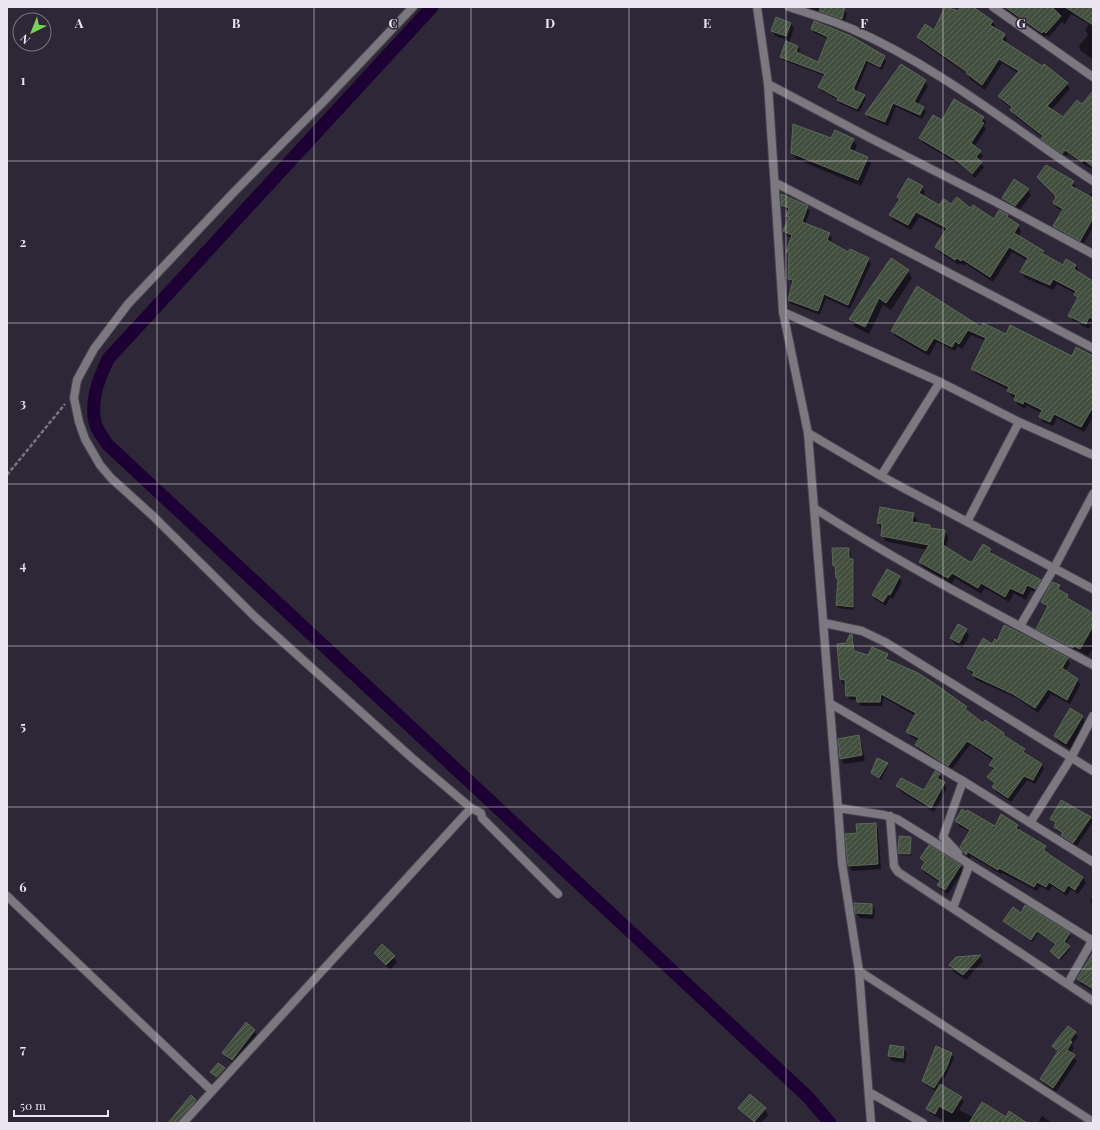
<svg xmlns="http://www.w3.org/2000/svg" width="1100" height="1130" font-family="'Playfair Display',serif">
<defs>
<pattern id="building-hatch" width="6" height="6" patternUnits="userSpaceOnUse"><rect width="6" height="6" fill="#434f3e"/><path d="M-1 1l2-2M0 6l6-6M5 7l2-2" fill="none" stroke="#5e685a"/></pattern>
</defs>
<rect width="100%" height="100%" fill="#2e2738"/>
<!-- shadow -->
<path fill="#0007" d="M803,7H838L844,9L847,14L844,23Z
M946,7L959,12L962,7H971L992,21L995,26L994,29L1004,35L1007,40L1005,44L1067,84L1070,89L1051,110L1063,119L1082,106L1093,95V170L1068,154L1065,158L1045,144L1043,138L1014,115L1012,109L1002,101L999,96L1018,73L1002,63L985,90L970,79L968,75L921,42L918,37L935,32Z
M1003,7H1093V57L1092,59L1081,51L1079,46L1088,35L1085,30L1089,24L1071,14L1065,24L1062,22L1049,37L1046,35L1045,37Z
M815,22L834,29L884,57L886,61L882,70L868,63L856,92L864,95L866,99L859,112L840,104L838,100L822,91L819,87L825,76L783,60L781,56L787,40L775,36L772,30L791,23L794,29L789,43L798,46L800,50L798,54L819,64L828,39L814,33L812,29Z
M925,81L928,86L917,105L923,107L926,112L922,119L896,107L888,126L869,118L866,114Z
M983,117L986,122L984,126L986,129L974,147L983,156L979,161L984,167L975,178L960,165L923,143L920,138L942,121Z
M832,139H853L857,146L854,152L867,158L871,164L861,186L796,159L792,153Z
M1038,177L1073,182L1076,187L1075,189L1089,197L1093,191V227L1083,245L1057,231L1054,226L1063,211L1057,208L1054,203L1057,197Z
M1015,181L1028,190L1031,195L1019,211L1006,203L1003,198Z
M922,187L925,192L923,197L940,206H952L971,209L994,220L999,211L1008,216L1011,221L1018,225L1021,231L1018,237L1043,251L1047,257L1063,267L1076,265L1079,271L1078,273L1093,281V322L1089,329L1073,321L1070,316L1078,299L1076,294L1057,284L1053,290L1025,278L1021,272L1028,261L1012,252L993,282L966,264L964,266L960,263L959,265L939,252L936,247L946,231L919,217L911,230L893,220L890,215L900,201L898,197Z
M782,204L807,207L810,211L805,224L829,233L832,238L830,243L849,253L868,259L871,264L850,309L826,298L820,315L791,304L789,299L793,284L789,278V256L787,252L792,238L787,236L784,231L789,219L787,216L789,211L785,209Z
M908,271L912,278L891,310L883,305L869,334L855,327L850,319Z
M982,328L1072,357L1093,356V417L1084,432L1057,418L1053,426L1043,422L1040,417L1042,413L1027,406L1025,409L1018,405L1015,400L1016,398L1011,396L1009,390L975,373L972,368L986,341L971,335L962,349L958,346L955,351L937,342L929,356L895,336L892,331Z
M913,514L917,520L916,524L930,526L931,529L944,531L948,537L946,549L972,564L990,550L994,556L1040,581L1043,587L1039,594L1031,590L1026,600L1014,593L1009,602L985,588L981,594L955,578L952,584L924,568L920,562L927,550L885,541L878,523Z
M849,549L851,552L850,560L854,563V610L838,608L837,605L839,582L834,565Z
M887,570L899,577L902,582L893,599L890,598L886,606L876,600L873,595Z
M1059,586L1061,592L1068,595L1069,601L1093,614V648L1088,656L1076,649L1075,651L1040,633L1037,629L1048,608L1042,602Z
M966,630L969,636L962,648L955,644L951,638Z
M851,635L854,640L855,652L869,656L887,655L889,662L966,708L969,713L984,724L1003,733L1006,738L1024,749L1026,755L1042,765L1044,769L1035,784L1027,780L1011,802L996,792L994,787L995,785L988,777L994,770L990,765L993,760L970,745L951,770L919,750L916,745L918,741L910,736L907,731L916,716L884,698L882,706H860L858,700H850L847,696V684H843L841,679L846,644Z
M993,645L1067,659L1070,663L1065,672L1078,680L1080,685L1070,704L1051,694L1038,713L1017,698L976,680L968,668Z
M1082,716L1085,722L1070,749L1058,742L1055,736Z
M858,736L861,742L865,761L844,764L841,759Z
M887,764L888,766L881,780L873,775L872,773Z
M935,772L940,775L942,780L941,781L947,788L934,812L900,791L897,786L924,791Z
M1062,802L1091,818L1093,822L1076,847L1064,839L1063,834L1057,831L1055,827L1056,824L1052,819Z
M956,821L996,827L1017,825L1020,830L1045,847L1049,856L1083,878L1086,883L1078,894L1071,889L1067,896L1052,886L1049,891L1040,886L1037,891L1002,873L1001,874L971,856L969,860L961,847L970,832L959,826Z
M875,824L878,829L881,869L852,871L849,866L847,835L858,834Z
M910,838L911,856L901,854L899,852Z
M921,859L960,866L963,871L948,894L941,890L939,885L940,883L925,873L922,868L925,864Z
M1093,896V906L1090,901Z
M872,905L875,911L874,919L860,918L856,913Z
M1026,907L1069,934L1071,936L1065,944L1070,949L1061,960L1051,952L1057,945L1038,933L1032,942L1006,923L1005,921L1021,914Z
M375,953L394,957L397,962L390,970Z
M980,956L983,961L966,980L953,971L950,965L956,958Z
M1090,958L1093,961V991L1081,984L1078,979Z
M254,1030L257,1036L235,1065L227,1058L223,1053Z
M1075,1033L1078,1037L1072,1045L1074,1048L1070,1053L1077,1061L1056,1092L1044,1084L1041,1079L1058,1053L1053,1046Z
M904,1048L907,1053L905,1063L892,1061L889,1055Z
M951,1053L954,1058L941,1086L961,1098L964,1102L959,1110L973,1117L1006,1119L1025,1123H947L930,1113L927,1109L937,1092L926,1085L923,1080Z
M219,1064L226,1071L219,1079L213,1074Z
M750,1096L765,1109L768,1115L761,1123H753L739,1108Z
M191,1097L197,1103L180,1123H169Z
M1042,1116L1052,1123H1038Z"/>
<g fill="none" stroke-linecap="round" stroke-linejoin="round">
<!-- canal -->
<path stroke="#1d0034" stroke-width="13" d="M432,7L108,359C99,379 90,399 95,422C96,429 103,437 107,444L808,1097L830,1123"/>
</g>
<!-- building -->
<path fill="url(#building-hatch)" stroke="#5c6957" d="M821,7H845L842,19L819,11Z
M945,7L958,11L961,7H973L993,21L990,25L1005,34L1002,40L1042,66L1044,64L1068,83L1047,106L1063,117L1077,100L1082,104L1093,91V167L1084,160L1082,162L1065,150L1062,154L1041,139L1043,136L1010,110L1012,107L998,96L1019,71L999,59L982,85L966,73L967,72L917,37L925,24L934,30Z
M1005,7H1052L1061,16L1046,33L1043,31L1042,33Z
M1065,7H1093V25Z
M776,17L791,23L786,36L771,31Z
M814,21L851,36L885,56L880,67L866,60L854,87V90L865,95L857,109L837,100L838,98L818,87L825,74L780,57L786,41L798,46L796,52L818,62L828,37L811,29Z
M901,64L926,80L914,102L924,107L920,115L893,103L885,122L865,114Z
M954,99L984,117L981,122L984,123L971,143L981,151L976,157L982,162L972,174L956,160L919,138L933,115L942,120Z
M793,124L831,138L835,130L854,139L849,149L868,157L858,180L791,153Z
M1046,165L1074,181L1071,186L1093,198V218L1080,241L1053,226L1063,209L1053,203L1056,197L1055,195L1037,177Z
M908,178L923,186L919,193L939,205L944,199L951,204L957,197L970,208L973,205L994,219L999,210L1008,215L1007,217L1019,225L1014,233L1044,251L1042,253L1063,265L1066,259L1076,265L1074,269L1093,281V319L1089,317L1086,324L1068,316L1078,297L1074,295L1076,291L1053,279L1050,285L1020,272L1028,258L1009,247L990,277L962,259L961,261L957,258L955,260L935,247L947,228L916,212L908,225L889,215L900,199L897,197Z
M1014,179L1029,189L1015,206L1002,198Z
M781,194L808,206L802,222L830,233L827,240L848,252L850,249L869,258L848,305L824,294L818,311L788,300L793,280L788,279L789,253L786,252L792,235L783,231L789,217L786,216L789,208L781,205Z
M891,258L909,270L886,303L879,298L865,327L849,319Z
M917,286L981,327L983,323L1006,334L1010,325L1072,356L1076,347L1093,356V407L1081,427L1054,414L1050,422L1039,417L1042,410L1024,401L1023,404L1014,400L1016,395L1007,391L1009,387L971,369L986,338L968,330L959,344L955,341L952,347L934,338L926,351L891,331Z
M880,507L914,513L912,522L930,525V528L945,530L943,545L970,562H972L983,544L991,549L989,552L1041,580L1036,589L1027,585L1023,594L1010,588L1005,597L981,583L978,588L952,573L948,578L919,562L929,545L881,536L882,524L877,523Z
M832,548H849V559H853V607L836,605L838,578H836L835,565L833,566Z
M887,569L900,576L890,595L888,594L883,602L872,595Z
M1052,582L1060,585L1058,589L1068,595L1067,598L1093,613V626L1080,649L1074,646L1073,648L1036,629L1048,606L1041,602Z
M958,624L967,629L959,643L950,638Z
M1004,625L1068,658L1062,668L1078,679L1067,700L1048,689L1035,708L1013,694L972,675L974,672L967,668L983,638L992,644L995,639L997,641Z
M850,634H852L854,651L868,655L872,647L888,654L886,659L918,673L938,686L967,707L965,709L983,723L985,720L1004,733L1003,735L1025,749L1023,752L1042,764L1033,780L1024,776L1008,798L992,787L995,783L987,777L995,768L989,765L994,758L967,741L948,766L915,745L919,738L906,732L916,713L881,694L880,702H857L856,696H846L845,680L840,679L837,644L846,643Z
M1070,708L1083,716L1066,744L1054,736Z
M859,735L862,755L840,759L838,739Z
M877,758L888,763L879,778L871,773Z
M935,771L940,774L937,778L945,782L931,808L896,786L901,778L924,790Z
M1061,800L1091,817L1073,843L1061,835L1063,833L1054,827L1056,822L1050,819Z
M962,809L966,812L967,810L995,826L1001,814L1018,825L1016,828L1046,846L1044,850L1050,855L1083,877L1075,890L1068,885L1064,892L1049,882L1046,887L1037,882L1034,887L999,868L998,870L968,852L966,855L960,847L970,830L955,821Z
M876,823L878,864L848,866L845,834L857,833L856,824Z
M899,836L911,837L910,854L898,853Z
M929,845L961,865L945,890L937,885L940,881L921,868L925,862L920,858Z
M854,903L872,904V914L855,913Z
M1025,905L1070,933L1064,942L1070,946L1059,959L1050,951L1056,944L1037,931L1031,940L1003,921L1013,907L1021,913Z
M382,944L395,956L386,965L374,953Z
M1093,953V989L1077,979Z
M981,955L963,975L949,965L956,957Z
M246,1022L255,1030L232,1060L222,1053Z
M1068,1026L1076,1032L1070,1040L1072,1042L1067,1050L1075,1055L1053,1088L1040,1079L1058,1051L1052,1046Z
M890,1045L904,1047L903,1058L888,1056Z
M936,1046L952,1053L946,1069L934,1088L922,1081Z
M218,1063L225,1068L217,1077L210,1072Z
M940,1084L962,1097L952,1113L939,1106L935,1114L926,1109Z
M750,1094L766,1108L754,1122L738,1108Z
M191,1095L196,1100L178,1123H168Z
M982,1102L1006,1117L1009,1111L1027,1123H969Z"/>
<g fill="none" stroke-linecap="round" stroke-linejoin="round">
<defs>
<path id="street" d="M413,7L324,101L235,191L128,304L94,349L77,380L74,398L79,422L85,439L100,465L111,478L153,516L254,616L412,758L471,808L481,813L482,818L558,894
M757,7L768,84L783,312L808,433L838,808
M789,7C810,14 832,20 852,29C939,67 1014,129 1093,181
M993,7L1093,77
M768,84L872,139L992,200L1093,254
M776,183L1093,348
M783,312L940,382L1019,422L1093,455
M808,433L881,476L1093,589
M881,476L940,382
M814,508C904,566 998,615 1093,665
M967,522L1019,422
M824,623L862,631L885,642L1093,771
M1020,626L1054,568L1093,494
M831,704L963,781L1093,862
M890,816L894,866L898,872L1093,1001
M1030,823L1071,758L1093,716
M958,853L943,837L963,781
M7,896L212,1091
M953,908L969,866L966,862
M859,971L1093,1122
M1068,983L1092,941
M869,1092L923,1123
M183,1123L471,808
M871,1123L859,971L842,863L838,808L884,815L897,819L1093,941"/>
</defs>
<!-- street casing -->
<use href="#street" stroke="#484252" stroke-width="10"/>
<!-- path -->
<path stroke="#7a7482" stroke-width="2.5" stroke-dasharray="4 2" stroke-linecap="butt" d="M7,475L65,404"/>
<!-- street -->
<use href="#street" stroke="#7b7880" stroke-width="8"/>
</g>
<!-- grid -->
<path fill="none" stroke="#eae5f0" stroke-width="1" stroke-opacity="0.55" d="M157,7V1123M314,7V1123M471,7V1123M629,7V1123M786,7V1123M943,7V1123M7,161H1093M7,323H1093M7,484H1093M7,646H1093M7,807H1093M7,969H1093"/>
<g font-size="13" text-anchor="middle" font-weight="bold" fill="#eae5f0" stroke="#2e2738" stroke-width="3" stroke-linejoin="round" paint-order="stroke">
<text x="79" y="28">A</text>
<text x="236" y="28">B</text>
<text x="393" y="28">C</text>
<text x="550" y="28">D</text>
<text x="707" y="28">E</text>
<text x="864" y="28">F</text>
<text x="1021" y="28">G</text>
<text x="23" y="85">1</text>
<text x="23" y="247">2</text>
<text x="23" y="408">3</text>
<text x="23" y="570">4</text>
<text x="23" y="731">5</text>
<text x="23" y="892">6</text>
<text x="23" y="1054">7</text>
</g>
<!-- border -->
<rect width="1100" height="1130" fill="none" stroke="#eae5f0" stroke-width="16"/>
<!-- north arrow -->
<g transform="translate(32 32) rotate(223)"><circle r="19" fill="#2e2738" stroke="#797382"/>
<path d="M0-3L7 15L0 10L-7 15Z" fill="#7bd156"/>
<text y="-6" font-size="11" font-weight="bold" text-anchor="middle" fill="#eae5f0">N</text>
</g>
<!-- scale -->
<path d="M14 1110v6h94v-6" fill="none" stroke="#eae5f0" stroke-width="2"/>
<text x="20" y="1110" font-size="12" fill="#eae5f0" stroke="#2e2738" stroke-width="3" paint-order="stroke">50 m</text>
</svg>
